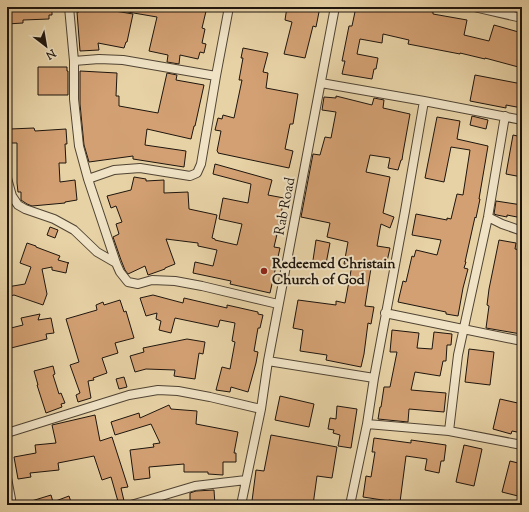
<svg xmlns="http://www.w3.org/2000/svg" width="529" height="512" font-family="'Sorts Mill Goudy',serif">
<rect width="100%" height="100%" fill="#e7d2a6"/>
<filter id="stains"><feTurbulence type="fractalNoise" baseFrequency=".005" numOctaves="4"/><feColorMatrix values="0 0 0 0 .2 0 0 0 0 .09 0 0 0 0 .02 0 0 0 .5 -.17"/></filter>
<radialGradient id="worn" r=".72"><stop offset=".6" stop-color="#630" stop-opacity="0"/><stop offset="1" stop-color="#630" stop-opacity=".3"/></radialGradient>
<!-- building -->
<path fill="#d2a073" stroke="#1e150d" d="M7,7H52V15H49V19L23,20V23L7,24Z
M79,7H96V10L109,9V10L133,14L127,42H126L124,48L98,43L99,50L80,51L77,12H79Z
M123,7H161L191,10L192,7H207L202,28L205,29L202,43L206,44L204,53L200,52L198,59L180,55L179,64L167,62L168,55L149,51L157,17L122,11Z
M287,7H320L316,27L313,26L305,58L284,54L292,22L285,20Z
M356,7H409L433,12V14L467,20L464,35L489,41L494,25L522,33V68L485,58V59L460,53V54L408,44L409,40L383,34L382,43L360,39L357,54L378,58L376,69H374L372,79L342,74L345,61H342L349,26H352Z
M243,48L268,53L263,72L268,73L266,88L298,94L293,124H290L285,149L293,151L289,168L218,153V152L217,151L221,131L215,130L218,118L222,119L223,115L234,118L242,80H239L243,58H241Z
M38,67H67V71H68V95H38Z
M80,71L117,73L116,96H119V106L158,113L167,73L177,75L176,80L204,85L195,126H194L191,139L147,129L145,145L186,151L184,167L133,159V156L89,162L84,145L80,104Z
M475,75L522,84V108L506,105V108L470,101Z
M336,96L372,105L374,98L384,100L383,108L410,114L403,153L402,160H401L398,170L388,168L390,158L370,155L366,172L390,177L383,213L394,217L390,228L381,224L380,229L377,246L390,248L386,266L373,264L371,268L365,306L374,307L371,324L368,323L364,354L361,367L326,360L327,355L300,351L303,330L293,328L298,300L336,305V301L345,303L352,265L344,264L348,242L327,237L330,223L301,217L313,154L320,155L325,137L331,138L336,112L322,110L324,97L336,98Z
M472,116L488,120L486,129L470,125Z
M437,117L460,121L457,139L488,146L479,199H480L476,218L475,217L465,262H466L464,268L468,269L463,288L458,316L446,314V312L398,302L403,281L406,282L412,256L414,257L416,250L437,255L441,240L412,235L416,214L447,220V218L451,219L457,194L463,195L470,150L451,147L444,182L425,178Z
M34,128L35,131L66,129L67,144H65L66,163H59L60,182L75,180L77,200L65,202V203L32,206L27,204L21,200V192H18L17,183V143H11L10,129Z
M513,135L522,137V177L506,174Z
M215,164L272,180L268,195L284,198L278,230L274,247L280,248L270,293L230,284L231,281L193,273L195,262L213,266L217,250L198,246V243L166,239L175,264L165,268V269L148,275L145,266L128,274L125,270L121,260L113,237L119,234L116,224L122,222L116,206L111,208L107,196L131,190L134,177L146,179V181L164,180V193L188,192L189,209L217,215L212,238L215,239V240L237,245L242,224L219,219L223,198L248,203L251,184L213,174Z
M496,201L522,205V218L507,215V217L497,215L494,214Z
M50,227L58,230L55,238L47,235Z
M316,240L330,243L325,269L312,267Z
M499,240L516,243L515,249L522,250V306L520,316L522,317L521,334L486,328L489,306L487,305L489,289Z
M27,243L36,246V247L60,256L58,260L69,263H68L66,273L52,270V267L42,269L47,294L43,305L14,295L7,297V287L25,284L31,267L20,263Z
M153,295L183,303L184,298L227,308V305L258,312V314L263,315L260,328H258L254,351L258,352L256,363L248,392L231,387L230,392L216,390L222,367L230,369L235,342L232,341L235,323L220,320L218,327L175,318L171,333L159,330L161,321L156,319L157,313L146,316L140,298Z
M120,300L124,312L126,311L134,338L115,343L118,353L102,358L107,373L93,378L94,380L88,381L91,398L78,402L76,395L80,393L70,365L79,362L66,319L97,310L96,305L103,302L104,305Z
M40,314L38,320L51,318L54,333L46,334L47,339L7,349V329L23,325L21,318Z
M392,330L419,333L417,348L432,349L434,332L452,334L451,345H447L446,361H443L440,376L415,372L411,390L446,393L444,412L409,409L408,422L378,419L380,407H381L384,387H390L397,352H390Z
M187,339L205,342L203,354L199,353L195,379L174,376L175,370L146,369L135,372L130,356L144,352L143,348Z
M469,349L494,352L490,385L465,382Z
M53,366L55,374L53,375L59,394L61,393L65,403L61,404L62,407L46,413L37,385H38L34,371Z
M124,377L127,387L119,389L116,379Z
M280,396L314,404L309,427L275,420Z
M500,399L522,404V433L512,431L511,434L493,429Z
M169,405L171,409L197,411L196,424L238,432L234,453H236V462H223V475L208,474V472H184V464L149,467L150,478L134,480L130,450L154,447L153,444L160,443L151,424L115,435L111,422L139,413L140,418Z
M337,406L357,409L351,448L338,446L340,435L333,433L334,430L328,429L330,418L336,419Z
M95,415L100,441L112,437L128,487L121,488L125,505H119L111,477L102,480L94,456L58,463L59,470L30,473L31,477L18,479L14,457L36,453L35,445L56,443L52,425Z
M271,435L337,447L332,478L317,476L313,505H261V503L252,501L256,470L264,471Z
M374,438L411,443V440L446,445L444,461H441L439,473L425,470L427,459L406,456L400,502L389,500V501L363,497L366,476L371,477L375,452H372Z
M464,445L482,449L474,486L456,482Z
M510,461L522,464V497L502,492Z
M214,490L215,505H190V493L196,491Z
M51,495L53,502L69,496L72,505H25V503Z"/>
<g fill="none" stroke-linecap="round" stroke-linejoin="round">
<defs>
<path id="minor" d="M69,7L74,61V99L79,146L88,179L116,263L120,272L128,282L138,284L152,280L175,281L202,286L278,304
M474,7L522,18
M74,61L99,59L123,60L216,76
M321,83L424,101L522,120
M7,178L12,196L18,205L25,209L54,219L74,230L97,252L116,263
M88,179L114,170L140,168L190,176L197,173L201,164L216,76L229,7
M488,217L502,224L522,231
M385,313L522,341
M268,361L374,378
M367,424L449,431L522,445
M449,431L458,355L488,217L505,116
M7,433L129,395L158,390L178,391L210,397L261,409
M7,478L11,499
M131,505L195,486L246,480
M241,505L261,409L268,361L335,7
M350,505L367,424L374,378L405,211L424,101"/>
</defs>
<!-- minor casing -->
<use href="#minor" stroke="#504433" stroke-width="10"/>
<!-- minor -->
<use href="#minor" stroke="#efe2c5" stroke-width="8"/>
</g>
<!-- markers -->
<circle fill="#8f2418" stroke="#efe2c5" stroke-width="1.5" cx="264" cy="271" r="4"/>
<g text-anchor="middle" stroke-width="4" stroke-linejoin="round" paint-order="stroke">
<!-- street labels -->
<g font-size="14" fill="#1e150d" stroke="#efe2c5">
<text transform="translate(284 206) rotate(-79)" y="5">Rab Road</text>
</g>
<!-- poi labels -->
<g font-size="14" font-weight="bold" fill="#1e150d" stroke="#efe2c5" text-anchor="start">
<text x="272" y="268">Redeemed Christain<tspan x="272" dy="16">Church of God</tspan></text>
</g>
</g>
<!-- margin -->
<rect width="529" height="512" fill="none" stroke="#e7d2a6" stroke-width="24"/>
<rect x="8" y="8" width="513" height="496" fill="none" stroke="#1e150d" stroke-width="2"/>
<rect x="12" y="12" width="505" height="488" fill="none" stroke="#1e150d"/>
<!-- north arrow -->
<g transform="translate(46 46) rotate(149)" stroke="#efe2c5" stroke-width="3" paint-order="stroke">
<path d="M0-3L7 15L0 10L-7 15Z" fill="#1e150d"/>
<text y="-6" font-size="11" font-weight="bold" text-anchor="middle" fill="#1e150d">N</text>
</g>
<rect width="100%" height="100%" filter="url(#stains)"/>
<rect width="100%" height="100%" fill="url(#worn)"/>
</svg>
